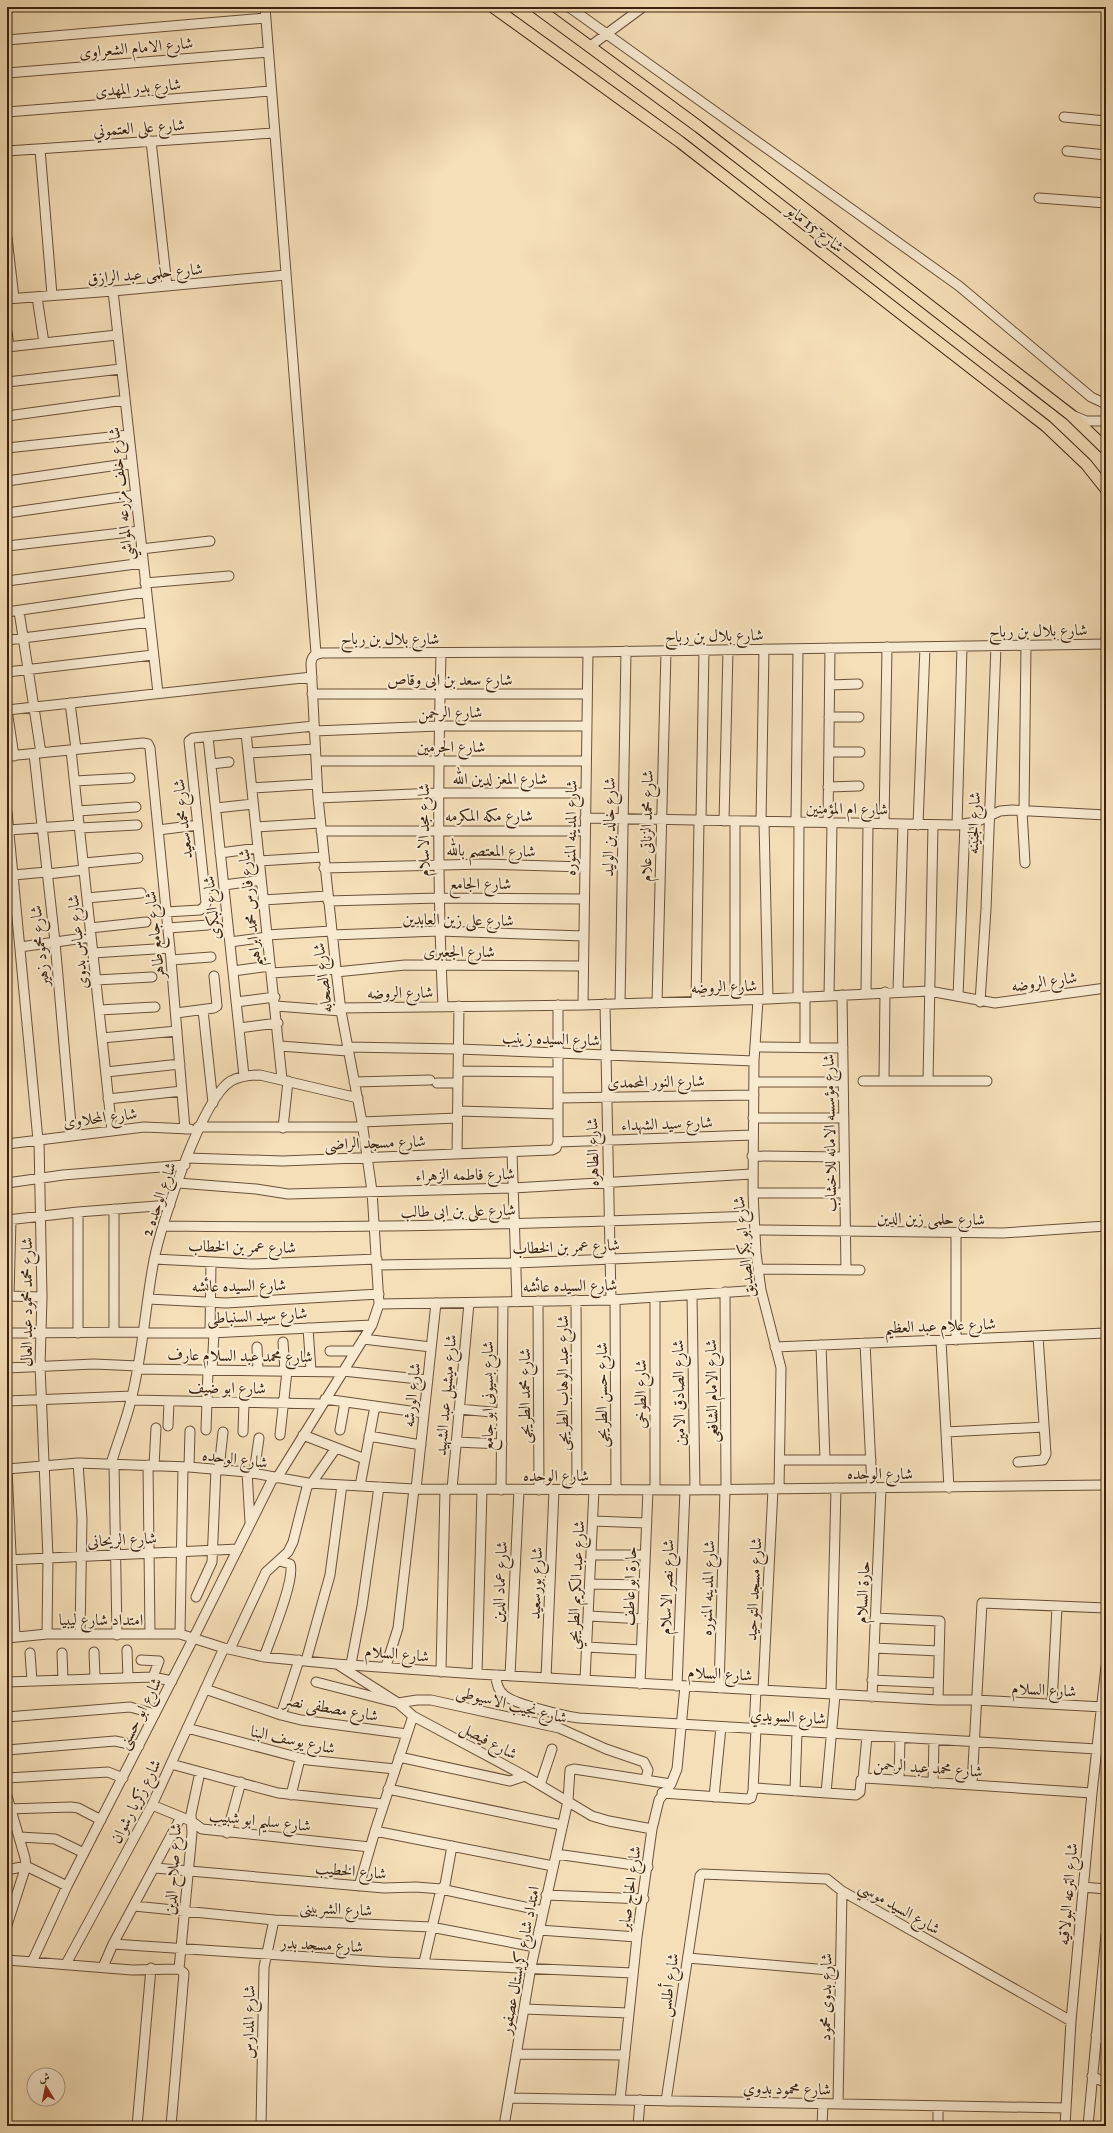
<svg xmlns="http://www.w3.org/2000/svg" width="1113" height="2133" font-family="'IM FELL Great Primer',Amiri,serif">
<rect width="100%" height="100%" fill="#f5dfb8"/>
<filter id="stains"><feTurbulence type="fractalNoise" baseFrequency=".005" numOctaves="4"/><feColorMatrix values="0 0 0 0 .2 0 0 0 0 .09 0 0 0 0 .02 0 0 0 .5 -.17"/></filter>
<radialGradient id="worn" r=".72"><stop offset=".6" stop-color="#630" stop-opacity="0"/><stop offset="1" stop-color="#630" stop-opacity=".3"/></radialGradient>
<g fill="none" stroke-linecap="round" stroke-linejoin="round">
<defs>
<path id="minor" d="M265,7L316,653
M569,7L959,286L1091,397L1106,404
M7,40L265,18
M589,47L643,7
M7,73L268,52
M7,112L271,91
M1064,117L1106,121
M151,141L167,286
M40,149L52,295
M7,151L274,133
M1067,151L1106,155
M1039,198L1106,203
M7,238L14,298
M113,291L158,693
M37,297L44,343
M7,299L113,291L286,275
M7,332L9,346
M7,347L117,335
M7,382L121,369
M7,416L125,400
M1074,416L1086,421H1106
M7,448L129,435
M7,481L132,463
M7,513L135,495
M7,546L139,531
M141,549L210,541
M7,581L143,563
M145,583L229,576
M19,611L41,753
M7,612L146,592
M7,640L150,622
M441,653C438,771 437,888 443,1006
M7,672L153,655
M830,685L858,684
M312,694H587
M70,703L76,749
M7,710L312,677
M7,710L14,756
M829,717H859
M314,731L439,726H587
M246,733L282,1079
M208,737L244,1076
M71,750L112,1131
M829,752H860
M248,753L315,749
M34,754L55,942L72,1136
M7,756L143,743L148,744L150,748L171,960L185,1129
M316,761H586
M211,764L229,762
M75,781L130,778
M828,787L859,786
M252,788L317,784
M318,798L438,793H586
M216,808L253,804
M78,811L136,807
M1022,811L1025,863
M1024,811L1026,646
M7,812L38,1140
M585,818L957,825L976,822L1000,811L1012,810L1106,815
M701,820L704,650
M724,821L728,650
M735,821V1000
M761,822L764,649
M764,822L768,999
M796,822L798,649
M828,823L830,648
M884,824L887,647
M918,825L925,647
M957,825L962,646
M256,827L320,823
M80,828L137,825
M9,830L79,825
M158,830L198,825
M321,831H585
M220,853L258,848
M259,861L323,857
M84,863L138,858
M324,868L484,864L585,867
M47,874L84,870
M13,875L47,872
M224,885L261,880
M87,898L141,893
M263,900L327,896
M328,901L439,898L584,899
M166,912L200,910L204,907L206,903L189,741L193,738L314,726
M90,928L146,922
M168,928L208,925
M267,935L331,931
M332,935L439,931L584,936
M230,942L267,937
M20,947L91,937
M93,953L170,948
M171,960L211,957
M233,971L270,966
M336,972L405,965L583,966
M271,973L336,969
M96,980L152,977
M898,991L903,824
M866,993L868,824
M842,995L846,1270
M829,996L832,823
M958,996L965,824
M798,998L799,822
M758,1000L754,1061L753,1193L756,1253L761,1290L781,1368L779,1489
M696,1001L699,820
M236,1002L275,997
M980,1002L986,909L996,646
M657,1003L666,651
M605,1004L611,1300
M620,1004L626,651
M583,1005L588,652
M276,1006L341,1011
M340,1008L583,1005L768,999L929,991L995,1003L1106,988
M99,1010L155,1007
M203,1010L213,1103
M176,1013L214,1008L217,1006L214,976
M239,1028L278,1023
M102,1038L177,1031
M280,1046L348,1051
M347,1047L458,1049L754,1061
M755,1047L843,1048
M805,1047V997
M458,1071L558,1072
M106,1072L180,1064
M863,1081H987
M884,1081L885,992
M928,1081L933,825
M354,1082L430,1080
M754,1082H843
M437,1083H458
M558,1098L754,1095
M108,1099L182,1091
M458,1111L558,1114
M753,1118H844
M362,1122L457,1118
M198,1127H363
M283,1128L288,1081
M39,1140L42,1297L40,1366L48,1558L47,1634
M558,1142L753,1135
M7,1144L144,1127L190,1129
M512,1152L517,1302
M457,1154L459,1006
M752,1156L844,1157
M187,1158L283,1161L552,1150L556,1148L558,1142V1005
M7,1183L63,1175L185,1165
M178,1183L256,1189L288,1194L513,1188L752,1174
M753,1193H845
M7,1220L78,1212L170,1205
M163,1226C360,1229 557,1223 754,1216
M755,1230L1003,1233L1106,1226
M154,1259L252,1264L377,1259
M377,1265L516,1263L756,1253
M758,1269L860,1270
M725,1292L726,1490
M692,1295L695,1490
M7,1296L42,1297
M9,1296L11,1219
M655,1297V1490
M148,1299L226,1303L379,1294
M615,1299L616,1490
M576,1300L577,1490
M538,1301L539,1490
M379,1304L611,1300L761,1290
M308,1328L311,1371
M114,1332V1209
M7,1333L143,1332
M78,1333V1212
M143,1333H210L372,1325
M210,1333L211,1262
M363,1339L431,1347
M956,1340V1233
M941,1341L949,1488
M283,1342L285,1371
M865,1343L872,1488
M821,1345L825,1460
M257,1347L258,1370
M775,1347L1106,1333
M330,1351H355
M7,1368L94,1364L138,1366
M138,1369L342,1372
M212,1370L214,1333
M343,1371L428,1380
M325,1399L424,1413
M131,1400L322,1404
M7,1401L132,1396
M459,1409L502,1413
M168,1426L169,1401
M206,1430L208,1370
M340,1430L345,1402
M243,1432L244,1403
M946,1432L1044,1427
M280,1435L287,1371
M303,1435L365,1459
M369,1436L421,1445
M456,1442L502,1444
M780,1460H871
M1018,1462L1043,1460L1046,1454L1038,1336
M78,1463L82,1519L80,1634
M111,1464C117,1443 126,1422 131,1400C143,1354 145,1306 154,1260C161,1224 202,1098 231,1081C240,1076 250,1075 260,1075L358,1098
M114,1464L117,1635
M148,1465L150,1634
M154,1466L156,1428
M189,1467L190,1431
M7,1469L78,1463L189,1467L247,1472L308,1483L414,1489L685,1490L1106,1485
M7,1469L15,1637
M219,1469L223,1432
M247,1472L250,1522
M254,1473L259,1438
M277,1478L372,1325L379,1304L372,1191L362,1122L341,1011L336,969L318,798L311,663C312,656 315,654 322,653L588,652L1106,644
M311,1484L336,1448
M360,1486L375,1406
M416,1489L436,1303
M452,1489L469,1303
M501,1490L503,1302
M593,1521L646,1523
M591,1555H645
M7,1560L238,1549
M590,1584L644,1585
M196,1597L212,1562L216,1469
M589,1616L643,1619
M875,1618L940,1621L938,1700
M180,1634L183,1467
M7,1638L47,1634H180L224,1648L264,1657L336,1664L477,1674L938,1700H976L1103,1707
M587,1647L641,1650
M874,1648L939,1651
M230,1649L266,1572L288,1552L293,1542L308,1483
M127,1650L128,1678
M94,1652L95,1678
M30,1653L32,1681
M62,1653L63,1680
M264,1657C270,1640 296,1578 290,1564L280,1561
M141,1660L159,1661L153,1677
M306,1661L330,1575L342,1485
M337,1664L398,1703L413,1716L525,1776L592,1816L609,1821L652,1829
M351,1664L362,1606L379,1487
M386,1666L398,1628L414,1489
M441,1672L445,1489
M477,1674L482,1490
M496,1675C496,1683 498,1690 504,1695C514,1704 564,1716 579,1718L1097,1749
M510,1676L519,1490
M546,1678L554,1490
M585,1680L594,1490
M872,1680L938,1683
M7,1682L153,1677L172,1681
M316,1682L398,1703L417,1700H431L559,1728L606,1749L644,1762L648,1770L646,1779
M640,1684L648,1490
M677,1686L685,1490
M719,1688L725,1490
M205,1689L281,1715L301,1720L407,1734
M763,1690L773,1489
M831,1694L836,1488
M872,1697L881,1488
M1052,1704L1057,1607
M281,1715L299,1660
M7,1717L130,1707L155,1714
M187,1728L308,1760L395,1769
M754,1729L756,1690
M7,1750L115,1741L139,1746
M399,1757L510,1781L525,1776
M171,1764L278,1793L383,1804
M7,1778L108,1772L123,1778
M863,1779L867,1736
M899,1780L900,1738
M933,1783L934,1739
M540,1785L552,1749
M972,1785L982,1603L1106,1608
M388,1789L562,1825
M753,1791L756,1729
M795,1791L797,1732
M662,1793L748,1799L751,1798L753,1791L756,1788L856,1795L860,1792L861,1780L865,1778L1092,1793
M826,1793L835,1695
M291,1795L300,1759
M7,1796L25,1858L26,1866L7,1925
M714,1797L721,1727
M152,1805L191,1821L202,1829L370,1847
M7,1809L71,1807L78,1808L101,1820
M375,1831L553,1866
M227,1833L241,1782
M20,1837L55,1839L84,1853
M556,1854L648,1867
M155,1868L384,1888L416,1887L441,1889L543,1911
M7,1870L26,1866L67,1886
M359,1886L375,1831L413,1716
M1083,1887L1106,1889
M546,1895L644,1899
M134,1906L274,1920L431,1927L535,1947
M539,1930L637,1937
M113,1944L385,1962L633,1973
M688,1958L840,1971
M7,1960L132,1970L179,1969
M32,1962L67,1886L193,1639L273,1478
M424,1962L441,1889L445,1885L452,1846
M66,1964L152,1805L224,1648
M103,1967L113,1944L181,1817
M179,1969L192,1833L191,1814L200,1772
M524,2009L629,2013
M1096,2035L1106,2041
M516,2054L625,2055
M1092,2076L1106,2083
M509,2098L1065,2108
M620,2100L637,1937L652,1829L659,1800L671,1784L677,1769L685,1686
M666,2101L700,1876L702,1874L827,1879L842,1891L1071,2021
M838,2104L842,1891
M137,2126L151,1968
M171,2126L184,1973L179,1969
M261,2126L264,1967L274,1920
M504,2126L531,1967L568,1801L570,1770L574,1769L671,1784
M638,2126L640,2100
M822,2126L823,2104
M938,2126V2106
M1065,2126L1071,2021L1092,1793L1106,1666
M1088,2126L1106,1935"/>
<path id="major" d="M493,7L680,142L1046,426L1086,464L1106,489
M536,7L699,127L1071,415L1106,449"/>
</defs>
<!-- minor casing -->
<use href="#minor" stroke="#6a5139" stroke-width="11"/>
<!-- major casing -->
<use href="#major" stroke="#3b220f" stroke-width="13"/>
<!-- minor -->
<use href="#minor" stroke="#f8ead1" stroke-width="9"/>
<!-- major -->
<use href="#major" stroke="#f5dfb8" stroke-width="11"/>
</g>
<g text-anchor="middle" stroke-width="4" stroke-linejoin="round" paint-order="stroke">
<!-- street labels -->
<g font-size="16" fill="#3b220f" stroke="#f8ead1">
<text transform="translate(136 47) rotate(-5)" y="6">شارع الامام الشعراوى</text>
<text transform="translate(138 87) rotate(-5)" y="6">شارع بدر المهدى</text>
<text transform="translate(139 127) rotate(-4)" y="6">شارع على العتموني</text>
<text transform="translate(816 228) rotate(38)" y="6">شارع 15 مايو</text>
<text transform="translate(145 273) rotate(-5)" y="6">شارع حلمى عبد الرازق</text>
<text transform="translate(120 494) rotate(-96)" y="6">شارع خلف مزرعه المواشي</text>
<text transform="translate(1038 630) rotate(-1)" y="6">شارع بلال بن رباح</text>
<text transform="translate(714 635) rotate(-1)" y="6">شارع بلال بن رباح</text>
<text x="390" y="644">شارع بلال بن رباح</text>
<text x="450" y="685">شارع سعد بن ابى وقاص</text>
<text transform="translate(450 712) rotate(-1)" y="6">شارع الرحمن</text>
<text x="451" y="752">شارع الحرمين</text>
<text x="500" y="784">شارع المعز لدين الله</text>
<text transform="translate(847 808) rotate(1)" y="6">شارع ام المؤمنين</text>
<text x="489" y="821">شارع مكه المكرمه</text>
<text transform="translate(182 819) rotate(-96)" y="6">شارع محمد سعيد</text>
<text transform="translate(973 823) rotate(-88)" y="6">شارع الجنينه</text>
<text transform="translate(646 826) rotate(-89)" y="6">شارع محمد الزناتى علام</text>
<text transform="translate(608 827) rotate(-89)" y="6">شارع خالد بن الوليد</text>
<text transform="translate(570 828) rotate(-89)" y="6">شارع المدينه المنوره</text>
<text transform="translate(423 830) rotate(-90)" y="6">شارع مجد الاسلام</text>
<text transform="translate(491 850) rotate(1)" y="6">شارع المعتصم بالله</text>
<text x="480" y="889">شارع الجامع</text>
<text transform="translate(211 908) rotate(-96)" y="6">شارع البكرى</text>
<text transform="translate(249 908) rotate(-96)" y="6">شارع فارس محمد ابراهيم</text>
<text transform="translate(458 919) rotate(1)" y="6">شارع على زين العابدين</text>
<text transform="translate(154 935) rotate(-96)" y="6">شارع جامع طاهر</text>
<text transform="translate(77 942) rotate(-96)" y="6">شارع عباس بدوى</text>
<text transform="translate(39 946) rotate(-96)" y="6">شارع محمود زهير</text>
<text x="459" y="957">شارع الجعبرى</text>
<text transform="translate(322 978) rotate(-97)" y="6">شارع الصحابه</text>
<text transform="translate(1044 981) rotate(-8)" y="6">شارع الروضه</text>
<text transform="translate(724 986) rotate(-2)" y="6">شارع الروضه</text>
<text transform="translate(400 992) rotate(-1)" y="6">شارع الروضه</text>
<text transform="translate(551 1038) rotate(2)" y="6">شارع السيده زينب</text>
<text transform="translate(656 1081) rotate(-1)" y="6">شارع النور المحمدى</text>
<text transform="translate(100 1117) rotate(-7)" y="6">شارع المحلاوى</text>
<text transform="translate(667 1123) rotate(-2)" y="6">شارع سيد الشهداء</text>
<text transform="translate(829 1133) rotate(-91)" y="6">شارع مؤسسه الامانه للاخشاب</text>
<text transform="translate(375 1142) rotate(-2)" y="6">شارع مسجد الراضى</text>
<text transform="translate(592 1152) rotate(-91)" y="6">شارع الطاهره</text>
<text transform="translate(465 1174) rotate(-1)" y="6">شارع فاطمه الزهراء</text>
<text transform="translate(158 1199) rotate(-71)" y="6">شارع الوحده 2</text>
<text transform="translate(458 1210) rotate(-1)" y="6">شارع على بن ابى طالب</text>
<text transform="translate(931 1218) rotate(1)" y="6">شارع حلمى زين الدين</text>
<text transform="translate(242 1246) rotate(1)" y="6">شارع عمر بن الخطاب</text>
<text transform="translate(566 1246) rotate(-2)" y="6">شارع عمر بن الخطاب</text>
<text transform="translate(743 1247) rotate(-96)" y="6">شارع ابو بكر الصديق</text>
<text transform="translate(239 1285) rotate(-1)" y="6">شارع السيده عائشه</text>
<text transform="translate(570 1285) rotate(-1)" y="6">شارع السيده عائشه</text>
<text transform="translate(26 1302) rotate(-90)" y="6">شارع محمد محمود عبد العال</text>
<text transform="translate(257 1315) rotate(-3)" y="6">شارع سيد السنباطى</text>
<text transform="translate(940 1325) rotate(-2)" y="6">شارع علام عبد العظيم</text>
<text transform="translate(240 1355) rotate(1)" y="6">شارع محمد عبد السلام عارف</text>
<text transform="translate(562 1383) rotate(-90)" y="6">شارع عبد الوهاب الطريجى</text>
<text transform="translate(227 1387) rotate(1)" y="6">شارع ابو ضيف</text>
<text transform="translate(711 1391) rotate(-91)" y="6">شارع الامام الشافعى</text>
<text transform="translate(678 1393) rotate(-91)" y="6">شارع الصادق الامين</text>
<text transform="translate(640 1394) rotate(-90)" y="6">شارع الطوخى</text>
<text transform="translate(411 1395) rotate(-84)" y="6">شارع الورشه</text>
<text transform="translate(445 1395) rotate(-85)" y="6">شارع ميشيل عبد الشهيد</text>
<text transform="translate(601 1395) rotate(-90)" y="6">شارع حسن الطريجى</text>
<text transform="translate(487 1396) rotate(-90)" y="6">شارع بسيونى ابو جامع</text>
<text transform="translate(524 1396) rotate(-90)" y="6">شارع محمد الطريجى</text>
<text transform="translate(235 1458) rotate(7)" y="6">شارع الوحده</text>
<text x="880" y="1479">شارع الوحده</text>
<text x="556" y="1481">شارع الوحده</text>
<text transform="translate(122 1539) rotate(-3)" y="6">شارع الريحانى</text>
<text transform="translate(499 1582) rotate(-87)" y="6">شارع عماد الدين</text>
<text transform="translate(535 1583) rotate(-88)" y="6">شارع بورسعيد</text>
<text transform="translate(575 1585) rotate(-87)" y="6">شارع عبد الكريم الطريجي</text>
<text transform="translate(629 1586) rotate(-88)" y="6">حارة ابو عاطف</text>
<text transform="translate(666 1587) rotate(-88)" y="6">شارع نصر الاسلام</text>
<text transform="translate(707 1588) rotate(-88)" y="6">شارع المدينه المنوره</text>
<text transform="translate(753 1589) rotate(-87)" y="6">شارع مسجد التوحيد</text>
<text transform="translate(862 1592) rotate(-87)" y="6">حارة السلام</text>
<text x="101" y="1625">امتداد شارع ليبيا</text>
<text transform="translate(397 1653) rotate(5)" y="6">شارع السلام</text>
<text transform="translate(720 1673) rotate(3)" y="6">شارع السلام</text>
<text transform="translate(1044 1689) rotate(3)" y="6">شارع السلام</text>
<text transform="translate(512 1704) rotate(14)" y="6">شارع نجيب الاسيوطى</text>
<text transform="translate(331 1707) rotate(10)" y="6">شارع مصطفى نصر</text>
<text transform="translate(139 1713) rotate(-63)" y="6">شارع ابو حسنى</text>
<text transform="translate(788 1716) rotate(3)" y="6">شارع السويدي</text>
<text transform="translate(293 1739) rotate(12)" y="6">شارع يوسف البنا</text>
<text transform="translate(489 1740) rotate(28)" y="6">شارع فيصل</text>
<text transform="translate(928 1767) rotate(4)" y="6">شارع محمد عبد الرحمن</text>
<text transform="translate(135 1801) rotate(-63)" y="6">شارع زكريا رشوان</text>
<text transform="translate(260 1820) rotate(6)" y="6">شارع سليم ابو شبيب</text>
<text transform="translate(172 1869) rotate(-86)" y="6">شارع صلاح الدين</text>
<text transform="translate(351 1870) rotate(5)" y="6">شارع الخطيب</text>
<text transform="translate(629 1888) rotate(-82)" y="6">شارع الحاج صابر</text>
<text transform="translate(1067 1894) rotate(-85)" y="6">شارع الترعه البولاقيه</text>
<text transform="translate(900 1907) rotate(30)" y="6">شارع السيد موسي</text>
<text transform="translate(336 1908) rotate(3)" y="6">شارع الشربينى</text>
<text transform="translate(322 1944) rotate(3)" y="6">شارع مسجد بدر</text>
<text transform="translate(519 1960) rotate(-79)" y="6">امتداد شارع كريستال عصفور</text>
<text transform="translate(668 1985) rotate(-82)" y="6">شارع أطلس</text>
<text transform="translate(825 1997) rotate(-89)" y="6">شارع بدوى محمود</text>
<text transform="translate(248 2022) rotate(-89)" y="6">شارع المدارس</text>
<text transform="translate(787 2088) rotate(1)" y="6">شارع محمود بدوي</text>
</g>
</g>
<!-- margin -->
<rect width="1113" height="2133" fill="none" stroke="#f5dfb8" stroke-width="24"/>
<rect x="8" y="8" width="1097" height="2117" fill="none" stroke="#3b220f" stroke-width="2"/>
<rect x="12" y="12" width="1089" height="2109" fill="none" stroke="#3b220f"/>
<!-- north arrow -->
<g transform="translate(46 2087) rotate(350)"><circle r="19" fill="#f8ead1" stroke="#ac9a83"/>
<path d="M0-3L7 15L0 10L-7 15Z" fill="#8f2418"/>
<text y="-6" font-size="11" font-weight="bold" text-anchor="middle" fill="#3b220f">ش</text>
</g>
<rect width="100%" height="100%" filter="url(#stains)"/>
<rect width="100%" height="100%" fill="url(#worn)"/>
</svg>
